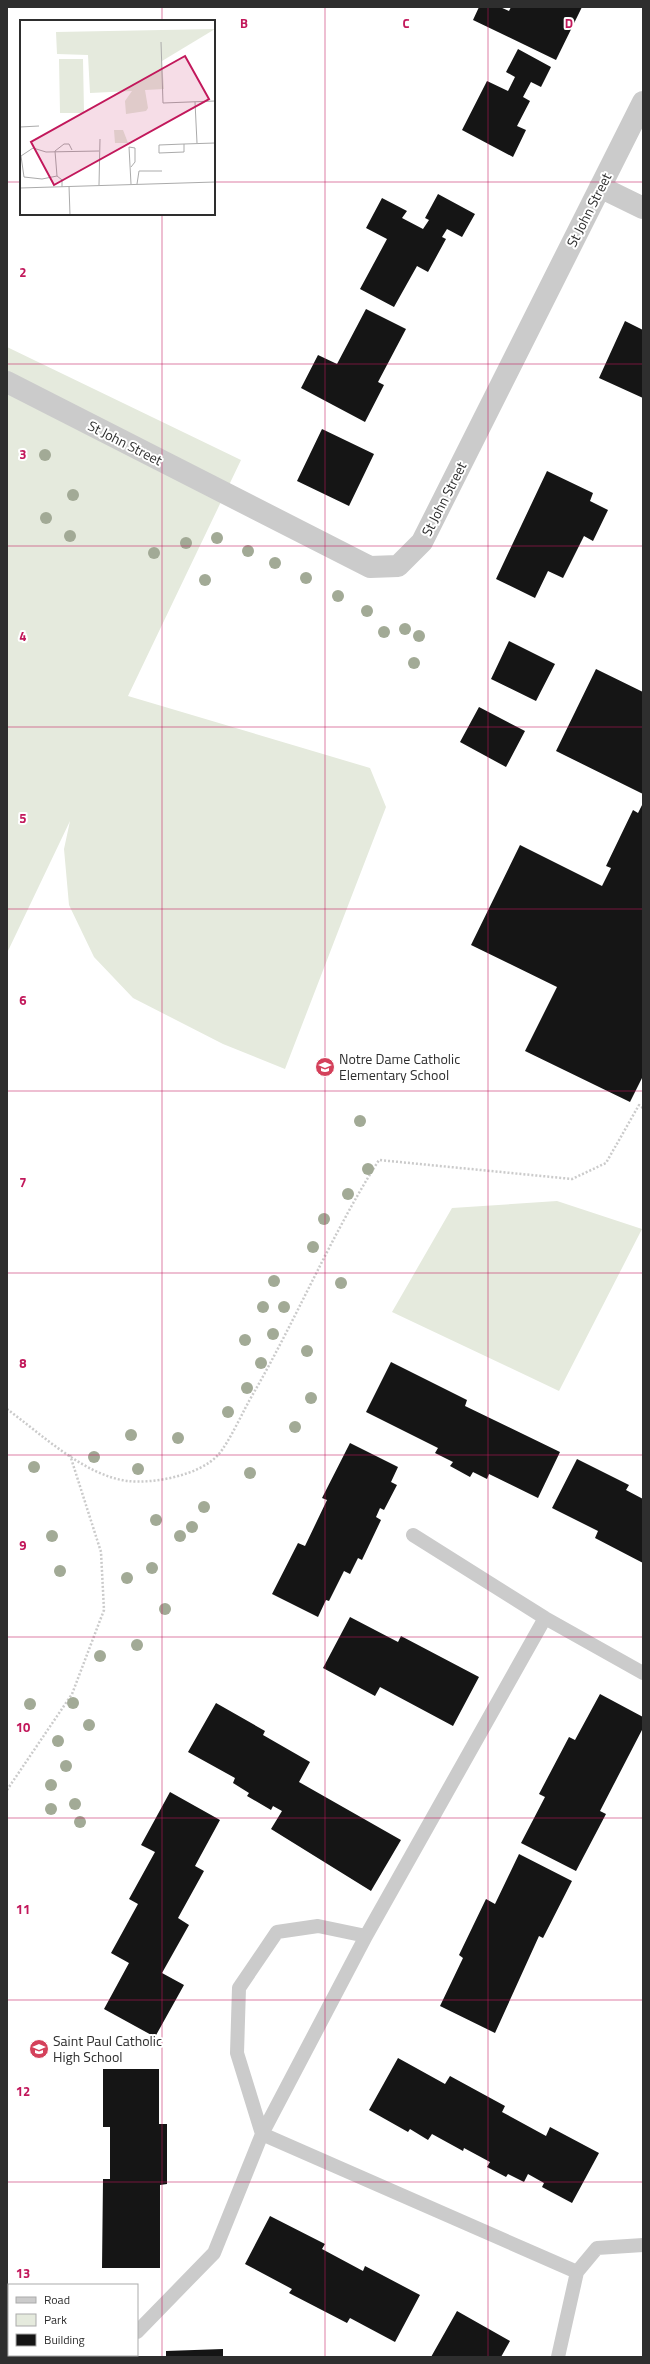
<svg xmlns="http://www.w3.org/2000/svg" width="650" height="2364" font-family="'Titillium Web',sans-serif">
<rect width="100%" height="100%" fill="#fff"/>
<!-- green -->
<path fill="#e5eadd" d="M7,347L241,460L128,696L370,768L386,807L285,1069L223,1044L133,998L94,957L69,905L64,849L70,821L7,953Z
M557,1201L642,1229L559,1391L392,1312L452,1208Z"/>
<!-- building -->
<path fill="#151515" d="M479,7H500L509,11L511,7H582L556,60L473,20Z
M518,49L551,67L541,87L531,82L523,97L530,101L517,126L526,130L513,157L462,130L487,81L508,91L515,77L506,72Z
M438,194L475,214L462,237L447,229L442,237L446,239L428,272L417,266L394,307L360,289L387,239L366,228L382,198L407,211L402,218L423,229L429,220L425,218Z
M366,309L406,329L378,382L384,385L365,422L301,388L318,355L337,364Z
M625,321L643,330V398L599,378Z
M322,429L374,454L349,506L297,481Z
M547,471L593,493L590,501L608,510L593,541L584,536L563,578L548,571L535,598L496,579Z
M509,641L555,664L536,701L491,679Z
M596,669L643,692V794L556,751Z
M479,707L525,731L506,767L460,742Z
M643,803V1076L630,1102L525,1051L557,987L471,945L520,845L602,886L611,868L606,866L633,810L638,813Z
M391,1362L467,1400L465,1406L560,1452L538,1498L489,1474L487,1479L473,1472L470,1477L450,1466L453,1462L435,1453L438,1448L366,1412Z
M350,1443L398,1467L391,1482L397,1485L384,1510L380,1508L376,1517L381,1520L362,1560L358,1558L350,1574L344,1571L329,1601L326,1600L318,1617L272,1594L298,1543L305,1546L327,1500L322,1498Z
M577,1459L629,1485L626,1490L643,1499V1563L595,1538L598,1531L552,1508Z
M350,1617L398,1642L401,1636L479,1677L453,1726L380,1687L375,1696L323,1668Z
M600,1694L643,1717V1728L600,1811L606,1814L576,1871L521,1843L545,1797L539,1794L569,1737L575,1740Z
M216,1703L265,1731L263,1735L310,1762L299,1782L401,1840L371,1891L271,1829L282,1811L273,1806L271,1810L247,1796L249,1793L233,1783L235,1778L188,1752Z
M170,1792L220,1820L195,1866L204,1871L178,1918L189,1925L162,1973L184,1985L155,2037L104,2009L129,1963L111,1953L138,1904L129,1899L155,1852L141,1845Z
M519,1854L572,1881L543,1938L539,1936L495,2033L440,2006L463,1958L459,1955L486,1899L495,1904Z
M398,2058L445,2084L450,2076L505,2106L502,2112L546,2136L550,2127L599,2153L572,2203L542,2187L544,2183L528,2174L524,2182L508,2174L506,2177L487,2167L490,2162L464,2148L463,2151L432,2134L428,2140L410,2129L408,2132L369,2110Z
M103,2069H159V2124H167V2184L160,2185V2268H102L103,2179H110V2127H103Z
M270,2216L325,2244L322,2249L363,2271L365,2266L420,2295L395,2342L350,2318L347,2323L289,2293L292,2289L245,2264Z
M457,2311L510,2341L501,2357H431Z
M223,2349V2357H166V2351Z"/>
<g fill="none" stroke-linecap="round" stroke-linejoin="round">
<!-- path -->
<path stroke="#cbcbcb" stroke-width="2.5" stroke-dasharray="2 2" stroke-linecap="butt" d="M7,1409C41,1434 85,1476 128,1481C154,1484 200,1475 218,1455C229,1443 244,1409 253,1394C297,1318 331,1235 379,1160L572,1179L606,1163L639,1105L643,1108
M7,1790L72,1694L104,1610L101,1552L70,1455"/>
<!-- service -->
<path stroke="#cbcbcb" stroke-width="14" d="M413,1535L545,1618L643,1673
M366,1936L318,1926L277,1932L239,1988L237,2053L262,2134L577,2272
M137,2332L214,2253L262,2134L366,1936L545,1618
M108,2357L111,2355
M558,2357L577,2272L597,2248L643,2245"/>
<!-- minor -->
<path stroke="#cbcbcb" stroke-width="22" d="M600,187L643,208
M7,382L370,567L398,566L422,542L643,102"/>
</g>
<!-- trees -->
<g fill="#a2aa96">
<circle cx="45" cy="455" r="6"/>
<circle cx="73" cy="495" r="6"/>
<circle cx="46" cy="518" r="6"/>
<circle cx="70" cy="536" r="6"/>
<circle cx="217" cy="538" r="6"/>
<circle cx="186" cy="543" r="6"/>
<circle cx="248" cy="551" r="6"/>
<circle cx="154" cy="553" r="6"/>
<circle cx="275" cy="563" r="6"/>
<circle cx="306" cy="578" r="6"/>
<circle cx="205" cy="580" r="6"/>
<circle cx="338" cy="596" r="6"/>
<circle cx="367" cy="611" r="6"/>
<circle cx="405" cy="629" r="6"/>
<circle cx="384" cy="632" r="6"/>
<circle cx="419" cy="636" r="6"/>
<circle cx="414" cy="663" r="6"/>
<circle cx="360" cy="1121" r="6"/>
<circle cx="368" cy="1169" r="6"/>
<circle cx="348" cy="1194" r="6"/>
<circle cx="324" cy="1219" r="6"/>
<circle cx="313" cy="1247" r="6"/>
<circle cx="274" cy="1281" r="6"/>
<circle cx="341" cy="1283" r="6"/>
<circle cx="263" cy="1307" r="6"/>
<circle cx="284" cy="1307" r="6"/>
<circle cx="273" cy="1334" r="6"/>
<circle cx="245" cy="1340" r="6"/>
<circle cx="307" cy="1351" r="6"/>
<circle cx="261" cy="1363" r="6"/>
<circle cx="247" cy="1388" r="6"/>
<circle cx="311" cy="1398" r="6"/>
<circle cx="228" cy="1412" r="6"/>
<circle cx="295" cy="1427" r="6"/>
<circle cx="131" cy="1435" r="6"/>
<circle cx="178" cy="1438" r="6"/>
<circle cx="94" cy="1457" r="6"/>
<circle cx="34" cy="1467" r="6"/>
<circle cx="138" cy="1469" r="6"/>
<circle cx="250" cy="1473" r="6"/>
<circle cx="204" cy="1507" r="6"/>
<circle cx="156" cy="1520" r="6"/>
<circle cx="192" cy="1527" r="6"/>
<circle cx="52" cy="1536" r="6"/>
<circle cx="180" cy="1536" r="6"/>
<circle cx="152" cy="1568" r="6"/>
<circle cx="60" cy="1571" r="6"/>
<circle cx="127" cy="1578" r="6"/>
<circle cx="165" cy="1609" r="6"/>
<circle cx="137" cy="1645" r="6"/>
<circle cx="100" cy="1656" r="6"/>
<circle cx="73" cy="1703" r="6"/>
<circle cx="30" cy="1704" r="6"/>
<circle cx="89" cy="1725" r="6"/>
<circle cx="58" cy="1741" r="6"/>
<circle cx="66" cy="1766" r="6"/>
<circle cx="51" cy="1785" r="6"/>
<circle cx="75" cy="1804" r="6"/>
<circle cx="51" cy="1809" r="6"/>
<circle cx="80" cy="1822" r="6"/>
</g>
<!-- grid -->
<path fill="none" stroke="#c2185b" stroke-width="1" stroke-opacity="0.55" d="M162,7V21M325,7V2357M488,7V2357M7,182H21M214,182H643M162,214V2357M7,364H643M7,546H643M7,727H643M7,909H643M7,1091H643M7,1273H643M7,1455H643M7,1637H643M7,1818H643M7,2000H643M7,2182H643"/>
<!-- icons -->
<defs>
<symbol id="school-disc" viewBox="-11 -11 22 22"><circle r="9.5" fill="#d4415b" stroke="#fff"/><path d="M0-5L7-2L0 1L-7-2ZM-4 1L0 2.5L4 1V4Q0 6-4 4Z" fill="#fff"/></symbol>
</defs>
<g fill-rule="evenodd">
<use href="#school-disc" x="314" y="1056" width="22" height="22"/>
<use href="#school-disc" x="28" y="2038" width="22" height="22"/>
</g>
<g text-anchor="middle" stroke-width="4" stroke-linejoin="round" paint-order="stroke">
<!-- street labels -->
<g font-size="14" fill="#2e2e2e" stroke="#fff">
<text transform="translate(589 210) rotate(-63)" y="5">St John Street</text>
<text transform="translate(125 443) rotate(27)" y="5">St John Street</text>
<text transform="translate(444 499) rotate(-63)" y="5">St John Street</text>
</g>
<!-- poi labels -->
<g font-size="14" fill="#2e2e2e" stroke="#fff" text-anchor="start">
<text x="339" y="1064">Notre Dame Catholic<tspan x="339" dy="16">Elementary School</tspan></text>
<text x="53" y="2046">Saint Paul Catholic<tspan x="53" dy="16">High School</tspan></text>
</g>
</g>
<!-- overview -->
<g transform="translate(20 20)">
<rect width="195" height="195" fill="#fff"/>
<path d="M195,9L142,41L144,69L125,70L128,88L126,91L106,94L105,81L112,71L70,73L68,35L37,34L36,12ZM39,39H63L64,93H40ZM94,110H103L108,123H95Z" fill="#e5eadd"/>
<path fill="none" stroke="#ababab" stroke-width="1" d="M141,22L143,83L195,81M175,82L177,123M0,107L19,106M164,124V132L139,133V125ZM164,124L195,123M111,147L115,142V128L109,127L111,164M37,156L22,159L4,157L1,136L13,128L26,132L79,131M117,164L119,151H142M79,165L80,119M49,166L50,195M42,167V160L37,156L35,131L44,124H49L52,130M0,168L195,162"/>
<path fill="#c2185b" fill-opacity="0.15" stroke="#c2185b" stroke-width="2" d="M165,36L189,79L34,165L11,122Z"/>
<rect width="195" height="195" fill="none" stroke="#2e2e2e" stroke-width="2"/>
</g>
<g font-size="13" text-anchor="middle" font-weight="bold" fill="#c2185b" stroke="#fff" stroke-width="4" stroke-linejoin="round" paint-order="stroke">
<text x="244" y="28">B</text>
<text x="406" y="28">C</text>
<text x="569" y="28">D</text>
<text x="23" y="277">2</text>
<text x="23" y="459">3</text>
<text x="23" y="641">4</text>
<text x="23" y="823">5</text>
<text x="23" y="1005">6</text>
<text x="23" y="1187">7</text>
<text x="23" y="1368">8</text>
<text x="23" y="1550">9</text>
<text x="23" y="1732">10</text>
<text x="23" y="1914">11</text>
<text x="23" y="2096">12</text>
<text x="23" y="2278">13</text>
</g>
<!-- border -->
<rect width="650" height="2364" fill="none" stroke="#2e2e2e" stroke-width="16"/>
<!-- legend -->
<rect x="8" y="2284" width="130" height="72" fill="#ffffff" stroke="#ababab"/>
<rect x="16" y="2297" width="20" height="6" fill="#cbcbcb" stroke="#ababab"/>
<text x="44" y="2304" font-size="12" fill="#2e2e2e">Road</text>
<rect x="16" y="2314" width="20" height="12" fill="#e5eadd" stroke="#ababab"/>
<text x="44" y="2324" font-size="12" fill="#2e2e2e">Park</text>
<rect x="16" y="2334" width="20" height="12" fill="#151515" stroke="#ababab"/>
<text x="44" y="2344" font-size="12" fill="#2e2e2e">Building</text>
</svg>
